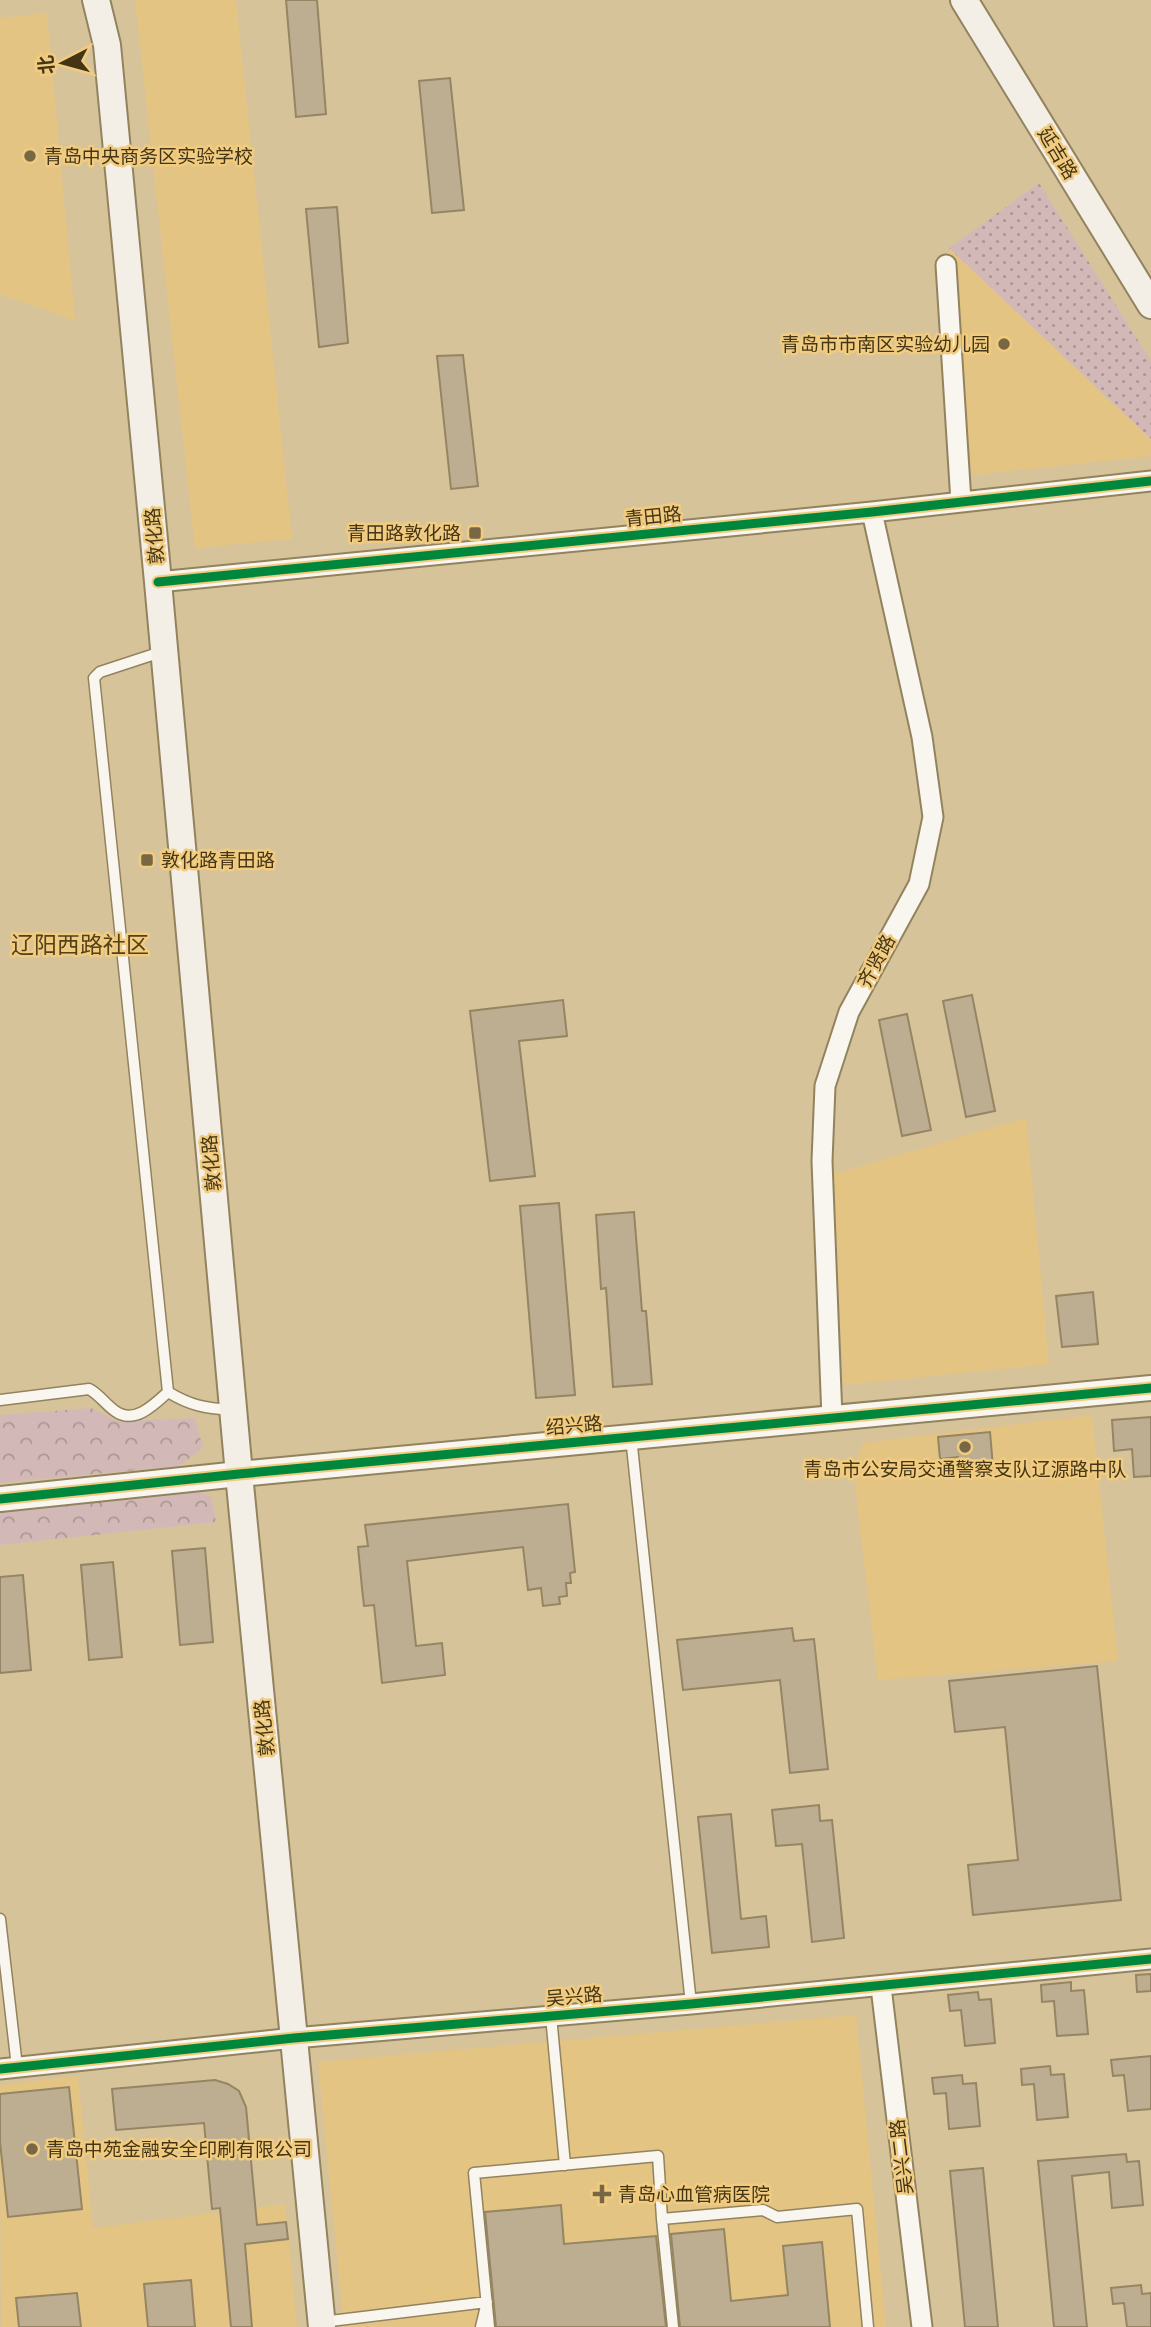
<svg xmlns="http://www.w3.org/2000/svg" width="1151" height="2327" font-family="Overpass,'Noto Sans SC',sans-serif">
<defs>
<pattern id="forest-crowns" width="20" height="18" patternUnits="userSpaceOnUse" patternTransform="scale(1.75)"><rect width="20" height="18" fill="#d2b9b8"/><path d="M2 6a3 3 0 1 1 6 0M12 15a3 3 0 1 1 6 0" fill="none" stroke="#ac9794"/></pattern>
<pattern id="park-dots" width="8" height="8" patternUnits="userSpaceOnUse" patternTransform="scale(1.75)"><rect width="8" height="8" fill="#d2b9b8"/><path d="M2 2h.1M6 6h.1" fill="none" stroke="#ac9794" stroke-width="1.8" stroke-linecap="round"/></pattern>
</defs>
<rect width="100%" height="100%" fill="#d7c39a"/>
<!-- built -->
<path fill="#e3c483" d="M135,0H236L292,539L195,548Z
M47,13L75,321L0,294V18Z
M949,248L1151,439V456L972,475Z
M1026,1118L1049,1364L844,1385L836,1243L834,1174Z
M1092,1415L1118,1661L878,1680L853,1467L863,1443Z
M856,2015L886,2327H344L318,2062Z
M78,2076L93,2228L285,2204L297,2327H1L0,2085Z"/>
<!-- forest -->
<path fill="url(#forest-crowns)" d="M91,1408L118,1421L195,1418L203,1448L179,1466L0,1483V1415Z
M190,1487L211,1497L216,1522L0,1545V1509Z"/>
<!-- park -->
<path fill="url(#park-dots)" d="M1039,183L1151,361V439L949,248Z"/>
<!-- building -->
<path fill="#bdae91" stroke="#958563" stroke-width="2" d="M286,0H317L326,114L296,117Z
M450,78L464,210L432,213L419,81Z
M337,207L348,343L319,347L306,209Z
M463,355L478,486L451,489L437,356Z
M972,995L995,1111L966,1117L943,1001Z
M563,1000L567,1036L519,1041L535,1176L490,1181L470,1011Z
M907,1014L931,1130L902,1136L879,1020Z
M559,1203L575,1395L536,1398L520,1206Z
M634,1212L642,1311H646L652,1384L613,1387L606,1288L601,1289L596,1215Z
M1093,1292L1098,1344L1062,1347L1056,1296Z
M1151,1417V1476L1134,1477L1132,1449L1114,1451L1112,1420Z
M990,1432L993,1467L976,1468L975,1463L958,1465V1457L940,1459L938,1437Z
M568,1504L575,1572L570,1573L571,1583H566L567,1596L559,1597L560,1604L543,1606L541,1588L528,1590L523,1547L407,1561L416,1646L442,1643L445,1675L382,1683L374,1605L364,1606L362,1588L358,1547L368,1546L365,1525Z
M205,1548L213,1642L180,1645L172,1551Z
M113,1562L122,1657L89,1660L81,1565Z
M23,1575L31,1670L0,1673V1577Z
M792,1628L794,1641L814,1639L828,1769L790,1773L780,1680L683,1690L677,1640Z
M1097,1666L1121,1900L973,1915L968,1865L1018,1860L1005,1727L955,1732L949,1681Z
M819,1805L820,1821L832,1820L844,1938L812,1942L802,1844L776,1846L772,1810Z
M731,1814L741,1919L766,1916L769,1947L712,1953L698,1817Z
M1151,1974V1991L1137,1992L1136,1975Z
M1071,1982V1991L1084,1990L1088,2034L1057,2036L1054,2001L1042,2002L1041,1985Z
M978,1992L979,2000L991,1999L995,2043L965,2046L961,2010L950,2011L948,1995Z
M1151,2056V2109L1128,2111L1124,2075L1113,2076L1111,2060Z
M1050,2066L1051,2075L1064,2074L1068,2117L1037,2120L1034,2084L1022,2085L1021,2069Z
M962,2075L963,2084L976,2083L980,2126L949,2129L946,2093L934,2094L932,2078Z
M215,2080L228,2084L239,2091L246,2107L257,2225L286,2222L288,2239L245,2244L252,2327H231L220,2208L212,2209L204,2123L116,2130L112,2089Z
M69,2087L82,2209L8,2217L0,2142V2094Z
M1126,2154L1127,2162L1139,2161L1143,2205L1112,2208L1109,2172L1072,2176L1087,2327H1054L1038,2161Z
M983,2168L998,2327H965L950,2171Z
M561,2205L564,2244L656,2236L666,2327H496L485,2212Z
M724,2229L731,2301L788,2295L783,2246L822,2242L830,2327H680L671,2234Z
M191,2280L195,2327H148L144,2284Z
M1141,2285L1142,2294L1151,2293V2327H1127L1124,2303L1113,2304L1111,2288Z
M77,2293L81,2327H19L16,2298Z"/>
<g fill="none" stroke-linecap="round" stroke-linejoin="round">
<defs>
<path id="service" d="M161,652L100,672L94,678L168,1392C191,1406 205,1408 232,1410
M0,1400L89,1389C100,1395 105,1404 115,1411C134,1425 154,1405 168,1392
M631,1437L691,2004
M0,1919L17,2067
M551,2016L565,2165
M322,2322L487,2302L481,2327
M489,2327L474,2173L658,2156L662,2219
M673,2327L662,2219L763,2210L777,2217L857,2209L868,2327"/>
<path id="minor" d="M946,265L961,502
M158,582L872,512L1151,481
M832,1418L822,1161L825,1086L849,1012L919,884L933,817L922,737L872,512
M881,1987L922,2327
M0,2069L294,2038L691,2004L1151,1959"/>
<path id="tertiary" d="M0,1499L239,1474L1151,1388"/>
<path id="secondary" d="M96,0L107,45L158,582L239,1474L322,2327
M964,0L1151,305"/>
</defs>
<!-- service casing -->
<use href="#service" stroke="#92835f" stroke-width="13"/>
<!-- minor casing -->
<use href="#minor" stroke="#92835f" stroke-width="23"/>
<!-- tertiary casing -->
<use href="#tertiary" stroke="#92835f" stroke-width="28"/>
<!-- secondary casing -->
<use href="#secondary" stroke="#92835f" stroke-width="30"/>
<!-- service -->
<use href="#service" stroke="#f9f6f0" stroke-width="10"/>
<!-- minor -->
<use href="#minor" stroke="#f9f6f0" stroke-width="19"/>
<!-- tertiary -->
<use href="#tertiary" stroke="#f9f6f0" stroke-width="24"/>
<!-- secondary -->
<use href="#secondary" stroke="#f4efe6" stroke-width="26"/>
<defs>
<path id="cycleway" d="M158,582L872,512L1151,481
M0,1499L239,1474L1151,1388
M0,2069L294,2038L691,2004L1151,1959"/>
</defs>
<!-- cycleway casing -->
<use href="#cycleway" stroke="#f1cc80" stroke-width="13"/>
<!-- cycleway -->
<use href="#cycleway" stroke="#00873e" stroke-width="9"/>
</g>
<!-- markers -->
<g fill="#776744" stroke="#f1cc80" stroke-width="2.5">
<circle cx="30" cy="156" r="7"/>
<circle cx="1004" cy="344" r="7"/>
<rect x="468" y="526" width="14" height="14" rx="3.5"/>
<rect x="140" y="853" width="14" height="14" rx="3.5"/>
<circle cx="965" cy="1447" r="7"/>
<circle cx="32" cy="2149" r="7"/>
<path d="M598.5 2183.5h7v7h7v7h-7v7h-7v-7h-7v-7h7z"/>
</g>
<g text-anchor="middle" stroke-width="5" stroke-linejoin="round" paint-order="stroke">
<!-- street labels -->
<g font-size="19" fill="#443515" stroke="#f1cc80">
<text transform="translate(1058 153) rotate(59)" y="7">延吉路</text>
<text transform="translate(653 516) rotate(-6)" y="7">青田路</text>
<text transform="translate(154 536) rotate(-95)" y="7">敦化路</text>
<text transform="translate(876 961) rotate(-62)" y="7">齐贤路</text>
<text transform="translate(211 1163) rotate(-95)" y="7">敦化路</text>
<text transform="translate(574 1425) rotate(-5)" y="7">绍兴路</text>
<text transform="translate(264 1728) rotate(-96)" y="7">敦化路</text>
<text transform="translate(574 1996) rotate(-5)" y="7">吴兴路</text>
<text transform="translate(901 2157) rotate(-97)" y="7">吴兴二路</text>
</g>
<!-- poi labels -->
<g font-size="19" fill="#443515" stroke="#f1cc80" text-anchor="start">
<text x="44" y="163">青岛中央商务区实验学校</text>
<text x="990" y="351" text-anchor="end">青岛市市南区实验幼儿园</text>
<text x="461" y="540" text-anchor="end">青田路敦化路</text>
<text x="161" y="867">敦化路青田路</text>
<text x="965" y="1476" text-anchor="middle">青岛市公安局交通警察支队辽源路中队</text>
<text x="46" y="2156">青岛中苑金融安全印刷有限公司</text>
<text x="618" y="2201">青岛心血管病医院</text>
</g>
<!-- quarter labels -->
<g font-size="23" fill="#534119" stroke="#f1cc80">
<text x="80" y="953">辽阳西路社区</text>
</g>
</g>
<!-- north arrow -->
<g transform="translate(63 63) rotate(264)" stroke="#f1cc80" stroke-width="5" paint-order="stroke">
<path d="M0-5L12 26L0 18L-12 26Z" fill="#443515"/>
<text y="-10" font-size="19" font-weight="bold" text-anchor="middle" fill="#443515">北</text>
</g>
</svg>
